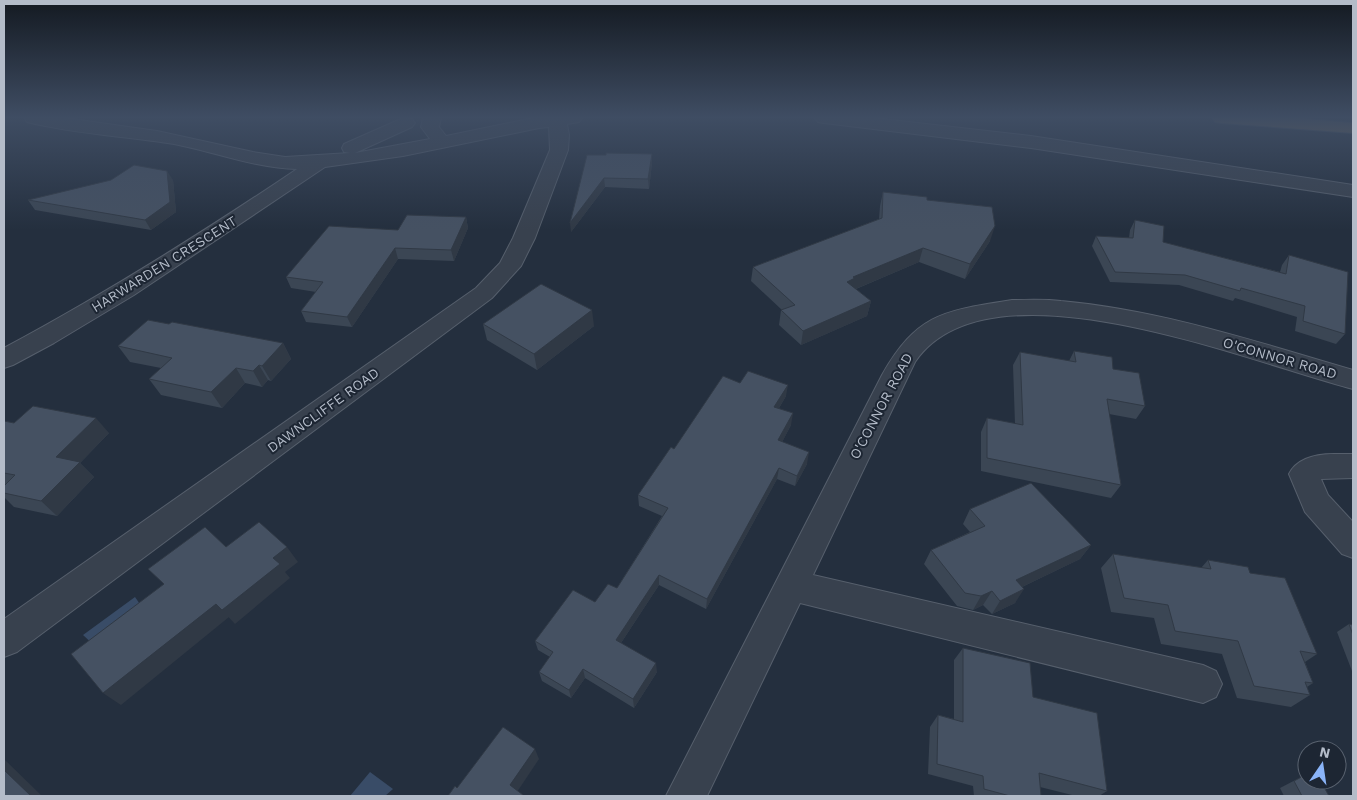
<svg xmlns="http://www.w3.org/2000/svg" width="1357" height="800" font-family="'Work Sans',sans-serif">
<rect width="100%" height="100%" fill="#242f3e"/>
<!-- water -->
<path fill="#394c67" d="M135,597L144,610L96,647L83,635Z
M370,772L393,789L385,796H350Z"/>
<g fill="none" stroke-linecap="round" stroke-linejoin="round">
<defs>
<path id="minor" d="M24,118H65L157,131L253,152L285,157L350,153L344,152L342,148L344,144L403,118L412,119L415,123L412,127L355,153L430,139L421,127L423,118H441L439,127L446,136L533,118H582L579,122L567,124L569,135L568,150L535,238L521,266L492,298L17,652L4,657V619L476,288L500,263L513,238L550,150L549,127L539,128L403,156L325,167L134,295L54,343L13,365L4,368V348C105,294 202,233 297,169C255,168 215,152 174,144C125,136 75,134 27,122Z
M815,118H874L1031,136L1353,185V197L1031,148L824,123L818,122Z
M1012,300C1028,300 1045,299 1061,301C1161,310 1257,342 1353,370V389C1254,364 989,253 915,362L813,575L1203,665L1216,671L1222,684L1216,697L1203,703L800,603L707,796H666L882,375C918,312 945,311 1012,300Z
M1334,454H1353V478L1321,479L1328,495L1353,522V558L1342,554L1305,512L1289,474C1297,458 1317,454 1334,454Z"/>
<path id="motorway" d="M1212,118H1297L1353,123V133L1221,123L1215,122Z"/>
</defs>
<!-- minor casing -->
<use href="#minor" stroke="#565f6c" stroke-width="2"/>
<!-- motorway casing -->
<use href="#motorway" stroke="#434c59" stroke-width="2"/>
<!-- minor -->
<use href="#minor" fill="#38414e" fill-rule="evenodd"/>
<!-- motorway -->
<use href="#motorway" fill="#746855" fill-rule="evenodd"/>
</g>
<!-- wall -->
<path fill="#3b4654" d="M587,155L652,163L649,189L605,187L571,232Z
M173,180L176,212L151,230L35,210L28,200Z
M883,192L927,200L990,241L965,279L919,262L856,289L871,301L867,316L801,345L779,325L781,310H782L751,281L753,267L879,219L880,206Z
M466,217L468,228L454,261L398,259L352,327L306,322L301,311L316,292L291,288L286,277L398,230Z
M1135,220L1163,242L1280,272L1282,265L1289,255L1345,334L1336,344L1295,331L1297,317L1235,298L1233,301L1179,285L1110,282L1092,246L1096,236L1129,238L1130,230Z
M169,324L283,343L291,359L271,381L268,380L262,387L245,383L222,408L161,395L149,379L161,368L130,362L118,346Z
M483,324L594,326L537,370L487,340Z
M1074,351L1113,369L1145,406L1136,419L1109,414L1121,485L1111,498L981,471V432L987,418L1015,424L1013,365L1020,352L1069,361Z
M740,383L786,396L779,408L791,425L782,442L807,464L795,486L777,479L706,609L659,585L621,643L657,672L634,708L585,678L571,698L542,681L539,672L550,657L538,650L535,641L617,588L662,516L639,506L638,495L674,449Z
M4,421L14,423L109,433L80,463L94,477L57,516L14,507L4,497V486L5,485H4Z
M970,509L1091,545L1080,559L1022,587L1015,603L992,614L983,605L973,610L957,606L924,564L931,550L970,532L963,524Z
M1113,554L1201,568L1208,560L1250,573L1317,654L1305,662L1313,683L1307,687L1310,695L1291,707L1237,698L1222,654L1161,644L1154,618L1111,612L1101,568Z
M1349,624L1353,625V671H1352L1337,632Z
M963,648L1033,697L1107,791L1099,796H1076L1040,787L1041,796H974L973,786L928,774L930,727L938,715L954,719V660Z
M1307,774L1329,796H1284L1280,788Z"/>
<!-- shaded-wall -->
<path fill="#303945" d="M652,154V163L649,189L648,179Z
M167,171L173,180L176,212L151,230L145,220Z
M604,178L605,187L571,232L570,223Z
M466,217L468,228L454,261L451,250Z
M995,226L990,241L965,279L970,264Z
M395,248L398,259L352,327L347,317Z
M923,248L919,262L853,290L847,282L853,277Z
M871,301L867,316L801,345L803,331Z
M592,310L594,326L537,370L534,354Z
M283,343L291,359L271,381L262,366Z
M259,365L268,380L262,387L253,371Z
M236,368L245,383L222,408L211,392Z
M788,385L786,396L773,418L774,407Z
M793,413L791,425L777,452L778,440Z
M96,418L109,433L80,463L94,477L57,516L41,501L56,457Z
M809,452L807,464L795,486L797,476Z
M779,468L777,479L706,609L707,599Z
M1091,545L1080,559L1007,594L1016,580Z
M287,547L298,562L285,572L290,578L235,624L222,610L273,558Z
M659,575V585L617,649L616,640Z
M1024,589L1015,603L992,614L1000,601Z
M992,591L983,605L973,610L981,596Z
M216,604L229,617L121,705L103,693Z
M656,663L657,672L634,708L633,699Z
M583,669L585,678L571,698L569,690Z
M535,749L539,759L515,795L510,785Z
M4,759L42,796H31L4,770Z"/>
<!-- building -->
<path fill="#455162" stroke="#303945" d="M606,153L652,154L648,179L604,178L570,223L587,155H606Z
M134,165L167,171L170,202L145,220L28,200L111,180Z
M883,192L927,197V200L992,207L995,226L970,264L923,248L853,277L855,278L847,282L871,301L803,331L781,310L795,305L753,267L882,218Z
M407,215L466,217L451,250L395,248L347,317L301,311L323,282L286,277L329,226L398,230Z
M1135,220L1164,226L1163,242L1286,274L1289,255L1348,272L1345,334L1303,321L1305,306L1241,288L1240,291L1185,275L1115,272L1096,236L1133,238Z
M541,284L592,310L534,354L483,324Z
M148,320L169,324L172,322L283,343L262,366L259,365L253,371L236,368L211,392L149,379L172,358L118,346Z
M1074,351L1112,357L1113,369L1139,373L1145,406L1107,399L1121,485L987,458V418L1023,425L1020,352L1076,362Z
M748,371L788,385L774,407L793,413L778,440L809,452L797,476L779,468L707,599L659,575L616,640L656,663L633,699L583,669L569,690L539,672L553,652L535,641L573,590L595,602L608,584L617,588L668,508L638,495L671,447L674,449L723,376L740,383Z
M33,406L96,418L56,457L80,462L41,501L4,493V486L15,475L4,473V421L14,423Z
M1031,483L1091,545L1016,580L1024,589L1000,601L992,591L981,596L965,593L931,550L985,526L970,509Z
M259,522L287,547L273,558L280,564L222,610L216,604L103,693L71,654L164,584L148,569L205,527L226,547Z
M1113,554L1211,569L1208,560L1248,567L1250,573L1285,578L1317,654L1300,651L1313,683L1305,682L1310,695L1254,686L1238,641L1175,631L1168,605L1124,598Z
M1349,624L1353,625V635Z
M963,648L1030,663L1033,697L1097,713L1107,791L1039,773L1041,796H1010L984,789L983,776L937,764L938,715L963,722Z
M503,727L535,749L510,785L523,795L522,796H448L455,786L457,788Z
M4,770L31,796H4Z
M1307,774V780H1320L1329,796H1302L1294,781Z"/>
<!-- sky -->
<linearGradient id="sky" x2="0" y2="1"><stop stop-color="#141a22"/><stop offset="0.51" stop-color="#3f4d63"/><stop offset="1" stop-color="#3f4d63" stop-opacity="0"/></linearGradient>
<rect width="1357" height="230" fill="url(#sky)"/>
<g text-anchor="middle" stroke-width="4" stroke-linejoin="round" paint-order="stroke">
<!-- street labels -->
<g font-size="14" fill="#b4bcc9" stroke="#1d2633">
<text transform="translate(164 264) rotate(-32)" y="5">HARWARDEN CRESCENT</text>
<text transform="translate(1280 358) rotate(16)" y="5">O'CONNOR ROAD</text>
<text transform="translate(881 406) rotate(-62)" y="5">O'CONNOR ROAD</text>
<text transform="translate(323 410) rotate(-36)" y="5">DAWNCLIFFE ROAD</text>
</g>
</g>
<!-- border -->
<rect width="1357" height="800" fill="none" stroke="#b4bcc9" stroke-width="10"/>
<!-- north arrow -->
<g transform="translate(1322 765) rotate(13)"><circle r="24" fill="#1d2633" stroke="#59626f"/>
<path d="M0-4L9 19L0 12L-9 19Z" fill="#8ab4f8"/>
<text y="-8" font-size="14" font-weight="bold" text-anchor="middle" fill="#b4bcc9">N</text>
</g>
</svg>
